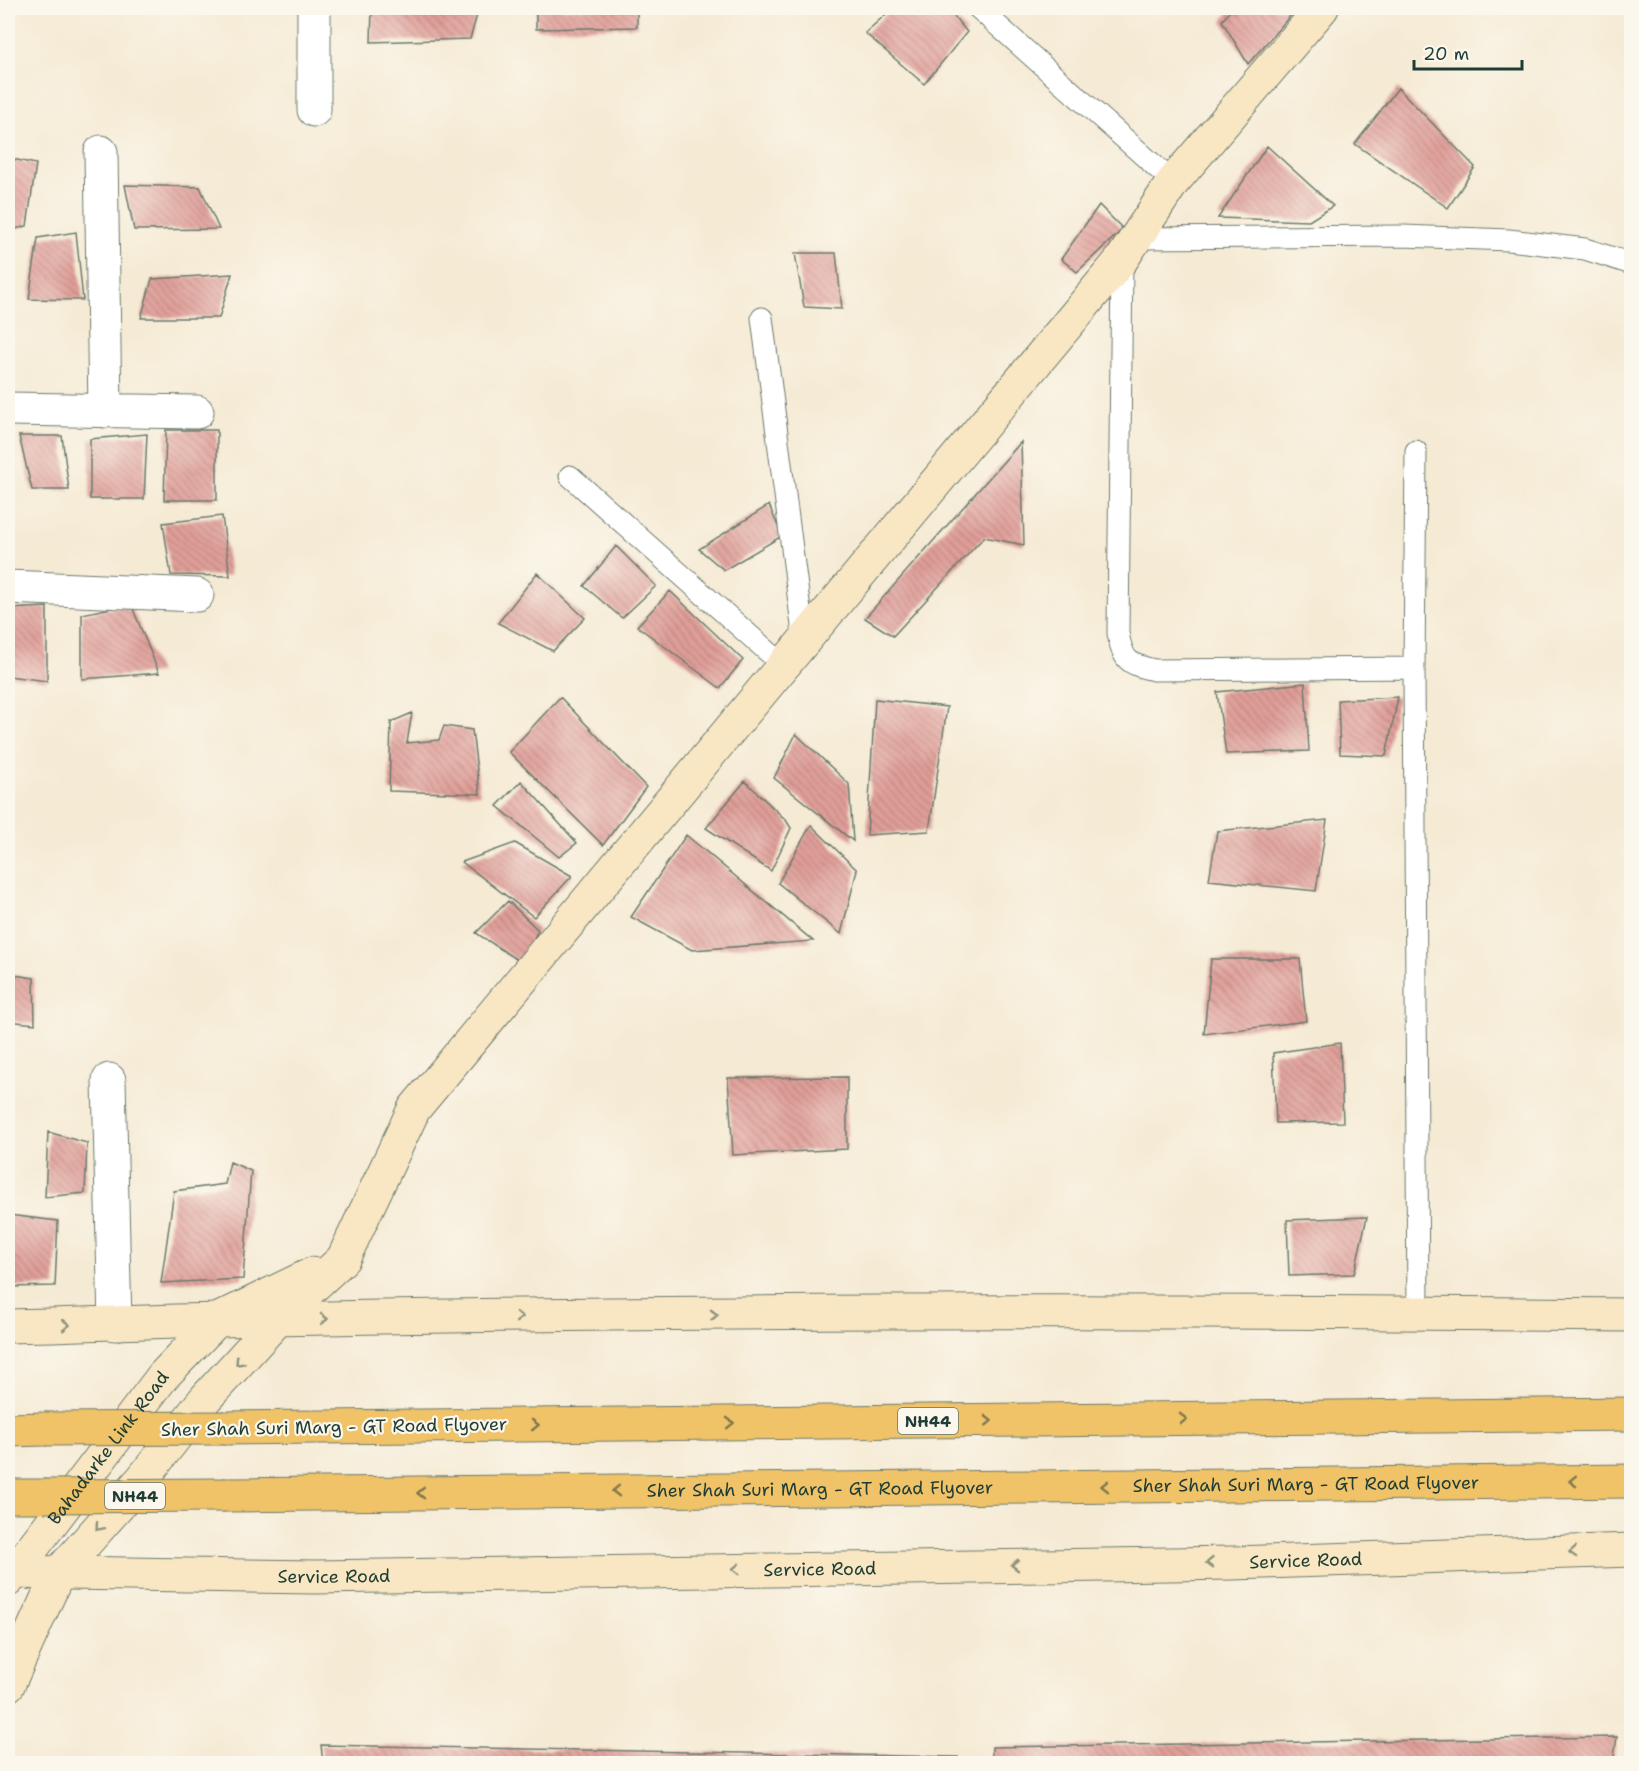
<svg xmlns="http://www.w3.org/2000/svg" width="1639" height="1771" font-family="'Shantell Sans',sans-serif">
<defs>
<pattern id="building-back-hatch" width="6" height="6" patternUnits="userSpaceOnUse" patternTransform="scale(1.5)"><rect width="6" height="6" fill="#e19f99"/><path d="M-1 5l2 2M0 0l6 6M5-1l2 2" fill="none" stroke="#b6837e"/></pattern>
</defs>
<rect width="100%" height="100%" fill="#fbf7ec"/>
<filter id="ink" filterUnits="userSpaceOnUse"><feTurbulence type="fractalNoise" baseFrequency=".0167" numOctaves="2"/><feDisplacementMap in="SourceGraphic" scale="12" xChannelSelector="R" yChannelSelector="G"/><feConvolveMatrix kernelMatrix="1 2 1 2 8 2 1 2 1" color-interpolation-filters="sRGB"/></filter>
<filter id="wash" filterUnits="userSpaceOnUse"><feTurbulence type="fractalNoise" baseFrequency=".008" numOctaves="4" result="noise"/><feDisplacementMap in="SourceGraphic" scale="24" xChannelSelector="R" yChannelSelector="G"/><feGaussianBlur stdDeviation="1.35" result="paint"/><feColorMatrix in="noise" values="0 0 0 0 0 0 0 0 0 0 0 0 0 0 0 0 0 1.4 0 .05"/><feComposite in="paint" operator="in"/></filter>
<g filter="url(#wash)">
<rect width="100%" height="100%" fill="#f5ead4"/>
<g id="blocks">
<!-- building -->
<path fill="url(#building-back-hatch)" d="M372,8H479L470,39L371,42Z
M536,8H637V27L536,29Z
M893,8H947L967,32L924,84L865,33Z
M1232,8H1297L1248,64L1222,21Z
M1398,88L1475,167L1448,208L1355,144Z
M1267,146L1333,206L1309,221L1218,218Z
M8,158L36,164L27,226L8,231Z
M125,185L200,187L219,229L134,230Z
M1099,205L1123,229L1077,272L1061,259Z
M76,232L83,300L29,299L38,238Z
M795,253H836L842,309L804,307Z
M232,274L219,318H141L152,279Z
M166,430H217V500H164Z
M147,434L144,499H90V439Z
M19,436H62L69,490H32Z
M1021,442L1024,545L984,537L893,636L865,618Z
M769,505L782,536L724,570L699,549Z
M222,516L230,576L171,575L163,523Z
M616,546L656,586L622,618L584,586Z
M537,573L585,618L553,651L498,623Z
M670,591L743,660L720,688L637,626Z
M131,604L159,673L82,679V614Z
M47,607V681L8,676V609Z
M1305,683L1309,751L1226,754L1217,692Z
M560,697L646,787L603,845L509,752Z
M1398,697L1386,756L1340,754L1338,700Z
M875,699L947,707L929,831L867,835Z
M412,713L407,743L439,740L444,726L472,730L480,794L389,791L391,722Z
M796,734L849,784L853,841L774,778Z
M521,781L577,843L559,857L497,806Z
M745,781L786,820L791,828L771,871L706,828Z
M1327,820L1316,891L1209,880L1217,831Z
M811,825L857,870L841,934L778,883Z
M686,835L813,941L692,950L631,917Z
M515,843L572,876L534,917L462,862Z
M508,901L538,930L522,963L476,933Z
M1211,959H1300L1306,1021L1204,1034Z
M8,974L34,978L35,1024L8,1021Z
M1340,1043L1343,1122L1276,1123L1273,1053Z
M847,1077V1149L733,1155L728,1078Z
M48,1132L87,1143L85,1193L45,1197Z
M230,1162L251,1171L243,1279L161,1283L174,1191L225,1184Z
M8,1215L58,1221L55,1286L8,1287Z
M1367,1217L1354,1274L1289,1276L1287,1220Z
M1617,1737L1613,1764H992V1747Z
M321,1745L958,1757L957,1764H323Z"/>
</g>
</g>
<g filter="url(#ink)">
<use href="#blocks" fill-opacity="0" stroke="#6a7a6c" stroke-width="1.5"/>
<g fill="none" stroke-linecap="round" stroke-linejoin="round">
<defs>
<path id="lane" d="M978,8L1173,182
M1136,238L1403,236L1509,240L1585,249L1632,264
M1122,259L1118,633C1123,660 1127,664 1154,670L1414,668
M762,318L804,641
M1416,451L1414,668L1418,1313
M570,476L783,665"/>
<path id="street" d="M314,8V110
M101,152L105,411
M8,409L197,412
M8,587L197,595
M109,1080L115,1324"/>
<g id="secondary">
<path d="M8,1326C78,1325 149,1321 220,1320C690,1310 1161,1310 1632,1315"/>
<path id="s1" d="M8,1572L315,1577L1233,1563L1632,1550"/>
<path id="s2" d="M8,1580L163,1376L217,1320L312,1274"/>
<path d="M8,1685L58,1574L143,1478L205,1399L278,1319L343,1259L414,1109L1122,259L1173,182L1322,8"/>
</g>
<g id="highway">
<path d="M225,1428L1632,1414"/>
<path d="M8,1430L45,1429"/>
<path id="s3" d="M226,1495L1632,1481"/>
<path d="M8,1496H44"/>
</g>
</defs>
<!-- lane casing -->
<use href="#lane" stroke="#6a7a6c" stroke-width="23"/>
<!-- street casing -->
<use href="#street" stroke="#6a7a6c" stroke-width="35"/>
<!-- secondary casing -->
<use href="#secondary" stroke="#6a7a6c" stroke-width="35"/>
<!-- highway casing -->
<use href="#highway" stroke="#6a7a6c" stroke-width="35"/>
<!-- lane -->
<use href="#lane" stroke="#fff" stroke-width="21"/>
<!-- street -->
<use href="#street" stroke="#fff" stroke-width="33"/>
<!-- secondary -->
<use href="#secondary" stroke="#f9e7c3" stroke-width="33"/>
<!-- highway -->
<use href="#highway" stroke="#f0c369" stroke-width="33"/>
<defs>
<path id="highway-bridge" d="M45,1429L225,1428
M44,1496L226,1495"/>
</defs>
<!-- highway-bridge casing -->
<use href="#highway-bridge" stroke="#6a7a6c" stroke-width="35" stroke-linecap="butt"/>
<!-- highway-bridge -->
<use href="#highway-bridge" stroke="#f0c369" stroke-width="33"/>
</g>
<!-- one-way arrows -->
<defs><path id="oneway-chevron" d="M-2-3.5L2.5 0L-2 3.5" fill="none" stroke-width="1.6" stroke-linecap="round" stroke-linejoin="round" transform="scale(1.5)"/></defs>
<g stroke="#8c927c">
<use href="#oneway-chevron" transform="translate(714 1315) rotate(-1)"/>
<use href="#oneway-chevron" transform="translate(519 1317) rotate(-1)"/>
<use href="#oneway-chevron" transform="translate(324 1319) rotate(-1)"/>
<use href="#oneway-chevron" transform="translate(66 1325) rotate(-1)"/>
<use href="#oneway-chevron" transform="translate(239 1362) rotate(133)"/>
<use href="#oneway-chevron" transform="translate(99 1527) rotate(131)"/>
<use href="#oneway-chevron" transform="translate(1573 1552) rotate(178)"/>
<use href="#oneway-chevron" transform="translate(1210 1563) rotate(179)"/>
<use href="#oneway-chevron" transform="translate(1015 1565) rotate(179)"/>
<use href="#oneway-chevron" transform="translate(736 1569) rotate(179)"/>
</g>
<g stroke="#7d794c">
<use href="#oneway-chevron" transform="translate(1183 1419) rotate(-1)"/>
<use href="#oneway-chevron" transform="translate(988 1421) rotate(-1)"/>
<use href="#oneway-chevron" transform="translate(730 1423) rotate(-1)"/>
<use href="#oneway-chevron" transform="translate(535 1425) rotate(-1)"/>
<use href="#oneway-chevron" transform="translate(1573 1481) rotate(179)"/>
<use href="#oneway-chevron" transform="translate(1105 1486) rotate(179)"/>
<use href="#oneway-chevron" transform="translate(616 1491) rotate(179)"/>
<use href="#oneway-chevron" transform="translate(421 1493) rotate(179)"/>
</g>
</g>
<g text-anchor="middle" stroke-width="4.5" stroke-linejoin="round" paint-order="stroke">
<!-- shield labels -->
<g fill="#fbf7ec" stroke="#61756b" stroke-width="1.5">
<rect x="898" y="1408" width="60" height="26" rx="4.5"/>
<rect x="105" y="1483" width="60" height="26" rx="4.5"/>
</g>
<g font-size="16" font-weight="bold" fill="#1f3d34">
<text x="928" y="1427">NH44</text>
<text x="135" y="1502">NH44</text>
</g>
<!-- street labels -->
<g font-size="18" fill="#1f3d34" stroke="#fbf7ec">
<text transform="translate(334 1427) rotate(-1)" y="6">Sher Shah Suri Marg - GT Road Flyover</text>
<text dy="6" stroke="none"><textPath href="#s2" startOffset="166">Bahadarke Link Road</textPath></text>
<text dy="6" stroke="none"><textPath href="#s3" startOffset="1080">Sher Shah Suri Marg - GT Road Flyover</textPath></text>
<text dy="6" stroke="none"><textPath href="#s3" startOffset="594">Sher Shah Suri Marg - GT Road Flyover</textPath></text>
<text dy="6" stroke="none"><textPath href="#s1" startOffset="1298">Service Road</textPath></text>
<text dy="6" stroke="none"><textPath href="#s1" startOffset="812">Service Road</textPath></text>
<text dy="6" stroke="none"><textPath href="#s1" startOffset="326">Service Road</textPath></text>
</g>
</g>
<!-- margin -->
<rect width="1639" height="1771" fill="none" stroke="#fbf7ec" stroke-width="30"/>
<!-- scale -->
<path d="M1414 60v9h108v-9" fill="none" stroke="#1f3d34" stroke-width="3"/>
<text x="1423" y="60" font-size="18" fill="#1f3d34" stroke="#fbf7ec" stroke-width="4.5" paint-order="stroke">20 m</text>
</svg>
